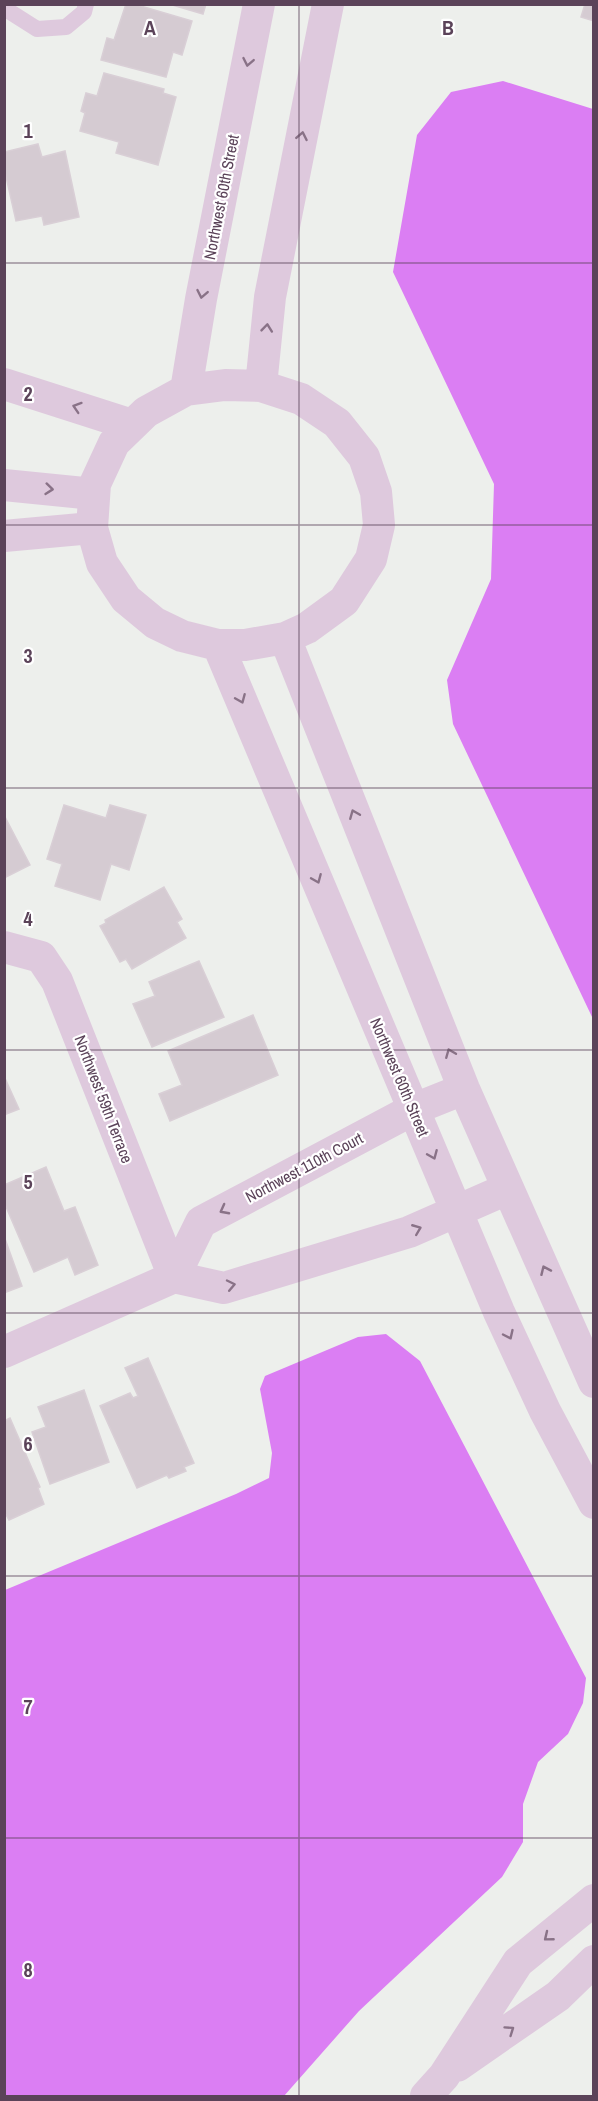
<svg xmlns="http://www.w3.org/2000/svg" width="598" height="2101" font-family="'Archivo Narrow',sans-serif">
<rect width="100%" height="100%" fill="#edefec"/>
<!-- water -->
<path fill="#db7ef3" d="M503,81L593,109V1019L453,724L447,680L491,579L494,484L393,272L417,135L451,92Z
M386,1334L420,1361L586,1678L583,1703L568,1734L538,1762L523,1804V1842L502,1877L359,2011L284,2096H5V1590L236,1494L269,1478L272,1453L260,1389L265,1376L358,1337Z"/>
<!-- building -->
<path fill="#d5cbd2" stroke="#d9cfd6" stroke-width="1.5" d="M126,4H134L192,21L182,55L173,52L166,77L101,60L107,38L114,40Z
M169,4H206L203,14Z
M585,4H594V21L581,17Z
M104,73L164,89L163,93L176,97L158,165L116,153L119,142L80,131L85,113L81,111L86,93L97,96Z
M38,144L42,157L65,151L79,217L44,225L42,216L16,221L4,168V152Z
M64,805L106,818L110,805L146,815L129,870L111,864L100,900L55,886L62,864L47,859Z
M4,815L30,865L4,878Z
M164,887L182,919L177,922L186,938L132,969L126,959L120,962L100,926L106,923L105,920Z
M199,961L224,1017L152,1047L133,1004L155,996L149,982Z
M253,1015L278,1075L170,1121L159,1094L182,1085L168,1051Z
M4,1076L19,1109L4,1115Z
M46,1167L64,1211L75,1207L98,1265L75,1275L68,1257L34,1272L4,1202V1185Z
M4,1236L22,1286L4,1293Z
M148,1358L194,1463L184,1467L186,1471L169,1478L167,1475L137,1488L100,1406L130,1393L133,1398L138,1396L125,1368Z
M84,1390L109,1462L50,1484L32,1432L46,1427L38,1407Z
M10,1418L40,1487L38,1488L44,1504L9,1520L4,1511V1421Z"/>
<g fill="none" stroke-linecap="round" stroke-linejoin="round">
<!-- lane -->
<path stroke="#dec9dd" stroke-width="16" d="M4,8L37,29L66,27L84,12L86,4"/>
<!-- street -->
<path stroke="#dec9dd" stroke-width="32" d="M4,384L132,425
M225,385L261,386L301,399L337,423L364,457L376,492L379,525L371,559L344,601L307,628L285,638L245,645H218L182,636L155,623L126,599L102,563L92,528L95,484L114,443L146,412L186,390Z
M261,386L270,297L328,4
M186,390L201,299L259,4
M4,485L94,494
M4,536L92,528
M285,638L464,1089L594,1382
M218,645L499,1312L545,1411L594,1503
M4,947L41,957L57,981L174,1277
M174,1277L201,1222L414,1109L464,1089
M4,1352L174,1277L224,1288L409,1232L507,1189
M457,2066L558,1996L594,1961
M426,2096L444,2076L518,1962L594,1900"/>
</g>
<!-- one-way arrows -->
<defs><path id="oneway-chevron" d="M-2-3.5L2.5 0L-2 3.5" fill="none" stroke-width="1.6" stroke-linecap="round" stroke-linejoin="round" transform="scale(1.5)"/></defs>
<g stroke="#897287">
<use href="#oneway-chevron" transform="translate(248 62) rotate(101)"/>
<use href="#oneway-chevron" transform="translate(302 136) rotate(-79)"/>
<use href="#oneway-chevron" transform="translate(202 294) rotate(101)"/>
<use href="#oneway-chevron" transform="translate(267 328) rotate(-84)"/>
<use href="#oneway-chevron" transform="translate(77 407) rotate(-162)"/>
<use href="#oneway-chevron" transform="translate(49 489) rotate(6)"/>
<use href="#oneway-chevron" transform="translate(241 699) rotate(67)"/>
<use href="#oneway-chevron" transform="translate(354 814) rotate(-112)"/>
<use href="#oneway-chevron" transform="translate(317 879) rotate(67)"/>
<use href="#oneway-chevron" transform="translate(450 1053) rotate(-112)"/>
<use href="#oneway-chevron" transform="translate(433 1155) rotate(67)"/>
<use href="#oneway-chevron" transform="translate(224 1210) rotate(152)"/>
<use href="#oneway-chevron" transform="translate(417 1229) rotate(-22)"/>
<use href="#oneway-chevron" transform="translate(545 1270) rotate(-114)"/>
<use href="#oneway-chevron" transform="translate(231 1285) rotate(-12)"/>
<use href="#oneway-chevron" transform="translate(509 1335) rotate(65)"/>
<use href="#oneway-chevron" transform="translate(548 1937) rotate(141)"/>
<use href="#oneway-chevron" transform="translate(510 2030) rotate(-35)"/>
</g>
<!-- grid -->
<path fill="none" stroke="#5b4359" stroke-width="1.5" stroke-opacity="0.55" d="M299,4V2096M4,263H594M4,525H594M4,788H594M4,1050H594M4,1313H594M4,1576H594M4,1838H594"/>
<g text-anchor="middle" stroke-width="4.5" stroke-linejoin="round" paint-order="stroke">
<!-- street labels -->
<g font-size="16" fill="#5b4359" stroke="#fff">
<text transform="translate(221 197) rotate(-79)" y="6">Northwest 60th Street</text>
<text transform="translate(400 1077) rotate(67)" y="6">Northwest 60th Street</text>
<text transform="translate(104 1099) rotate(69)" y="6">Northwest 59th Terrace</text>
<text transform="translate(304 1167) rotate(-28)" y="6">Northwest 110th Court</text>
</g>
</g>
<g font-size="20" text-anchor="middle" font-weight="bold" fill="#5b4359" stroke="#fff" stroke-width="4.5" stroke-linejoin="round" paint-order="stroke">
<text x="150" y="35">A</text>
<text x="448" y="35">B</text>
<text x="28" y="138">1</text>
<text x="28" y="401">2</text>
<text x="28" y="663">3</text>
<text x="28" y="926">4</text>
<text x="28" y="1189">5</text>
<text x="28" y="1451">6</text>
<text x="28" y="1714">7</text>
<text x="28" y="1977">8</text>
</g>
<!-- border -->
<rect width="598" height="2101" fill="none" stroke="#5b4359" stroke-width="12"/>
</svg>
